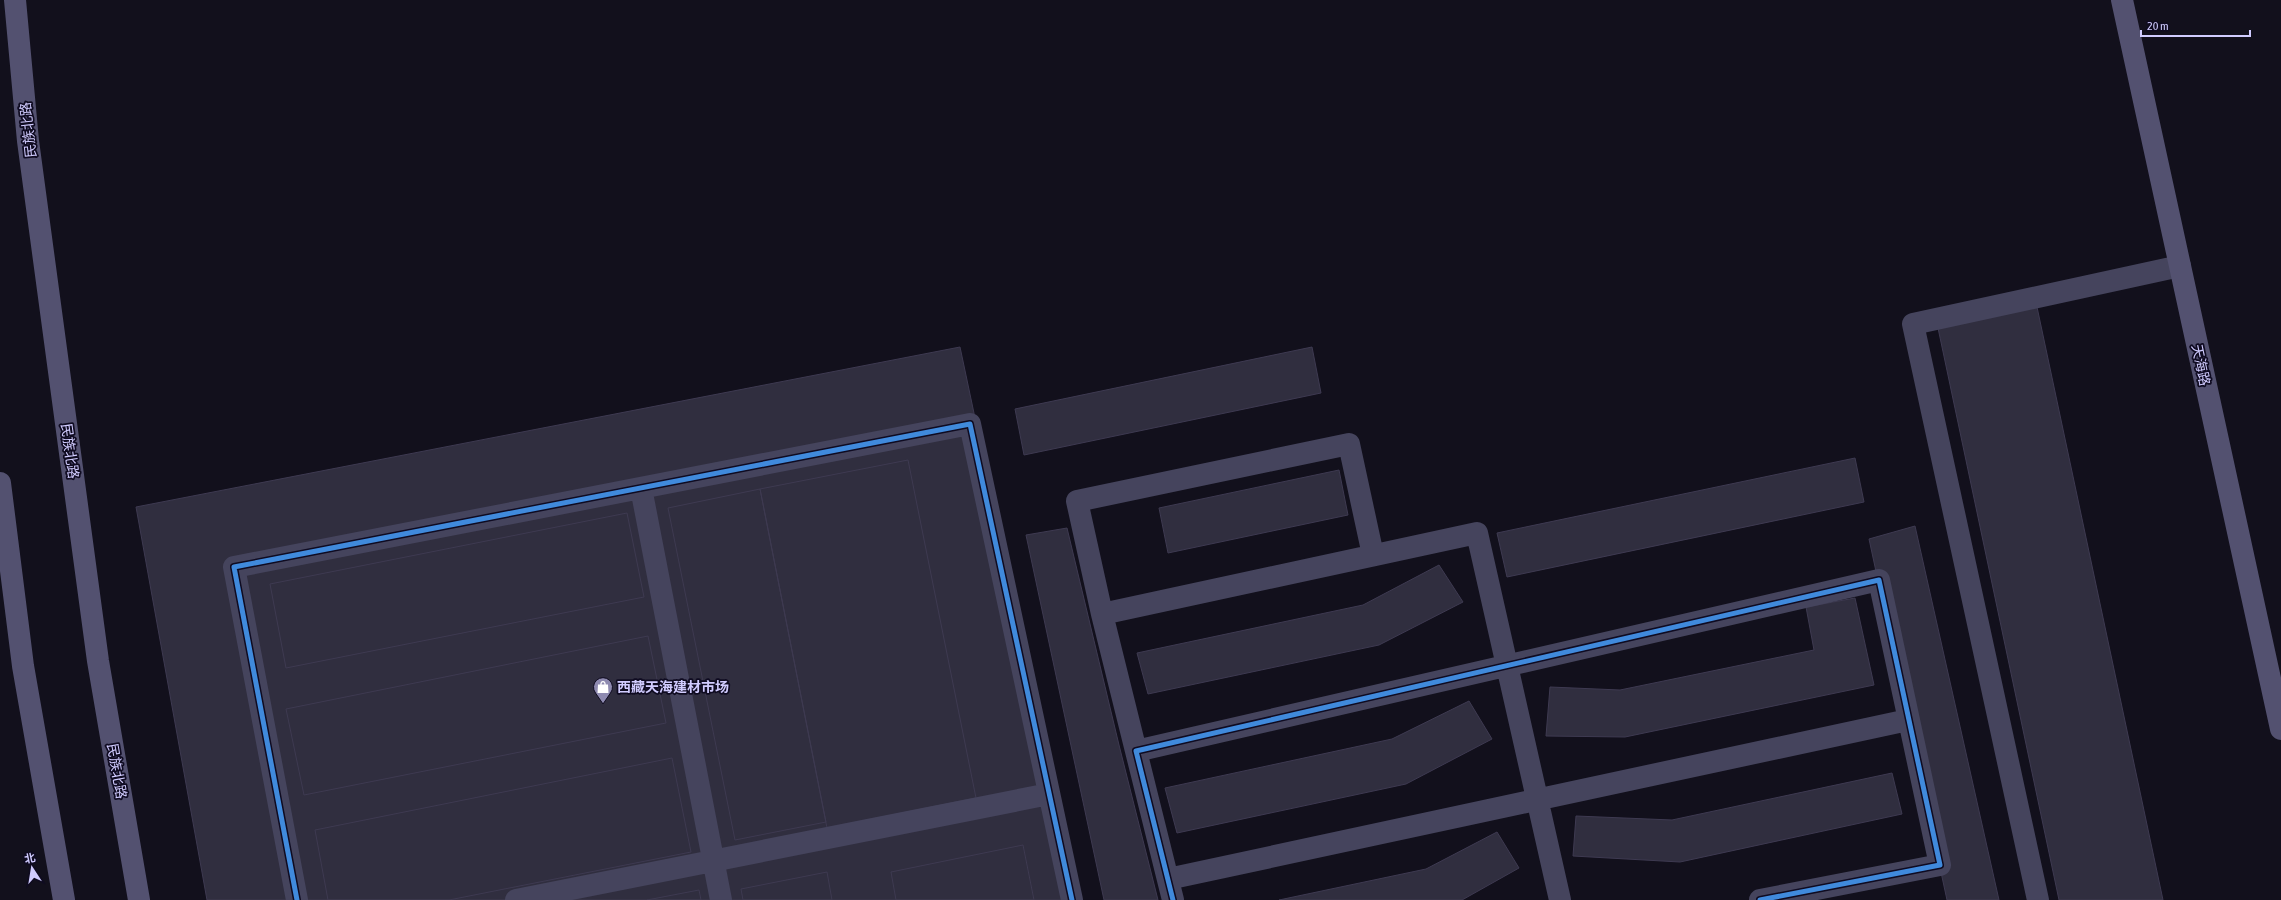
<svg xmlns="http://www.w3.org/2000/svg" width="2281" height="900" font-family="'Asap Condensed','Noto Sans SC',sans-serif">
<rect width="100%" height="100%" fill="#12101c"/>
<!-- building -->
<path fill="#302e3f" stroke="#3e3a51" d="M2037,307L2163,900H2059L1938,328Z
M960,347L1077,900H207L136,507Z
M1312,347L1321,393L1024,455L1015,409Z
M1855,458L1864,502L1507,577L1497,533Z
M908,460L976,798L827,828L760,489Z
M1339,470L1348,515L1168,553L1159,508Z
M760,489L826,822L735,840L668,508Z
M627,513L644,597L286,668L270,584Z
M1915,526L1999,900H1947L1869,539Z
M1067,528L1119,745L1158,900H1104L1026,535Z
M1439,565L1463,602L1379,645L1148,694L1137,653L1363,605Z
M1855,598L1874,685L1625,737L1546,736L1550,687L1620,690L1814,650L1806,607Z
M648,636L666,723L304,795L286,709Z
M1469,701L1492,739L1406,784L1177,833L1165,788L1392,739Z
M672,758L691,852L449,900H328L315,830Z
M1892,773L1902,814L1680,862L1573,856L1576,816L1672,820Z
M1497,832L1519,868L1462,900H1279L1426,869Z
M1023,845L1034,900H896L891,872Z
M827,872L832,900H743L741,889Z
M699,890L701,900H647Z"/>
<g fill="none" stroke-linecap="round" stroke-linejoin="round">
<!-- street -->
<path stroke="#45445d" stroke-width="22" d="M641,488L721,900
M1102,614L1077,501L1349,444L1373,555
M1136,751L1102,614L1477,533L1560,900
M1168,879L1908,720
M297,900L234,567L970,424L1072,900
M516,900L1049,794
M1173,900L1136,751L1879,580L1940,865L1760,900
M2038,900L1913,324L2180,266"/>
<!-- secondary -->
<path stroke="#535170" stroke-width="22" d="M15,0L28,141L98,661L139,900
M2122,0L2281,729
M0,483L23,666L64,900"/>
<defs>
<path id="cycleway" d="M297,900L234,567L970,424L1072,900
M1173,900L1136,751L1879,580L1940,865L1760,900"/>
</defs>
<!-- cycleway casing -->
<use href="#cycleway" stroke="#0f0b21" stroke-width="8"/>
<!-- cycleway -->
<use href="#cycleway" stroke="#408adc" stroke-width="5"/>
</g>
<!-- icons -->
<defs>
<symbol id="shop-pin" viewBox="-11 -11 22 30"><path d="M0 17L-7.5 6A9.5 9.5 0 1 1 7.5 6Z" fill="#8e8ab0" stroke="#0f0b21"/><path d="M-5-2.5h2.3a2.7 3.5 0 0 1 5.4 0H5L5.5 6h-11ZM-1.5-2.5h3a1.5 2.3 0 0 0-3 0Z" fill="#fff"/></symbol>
</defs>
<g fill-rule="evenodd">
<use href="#shop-pin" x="592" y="676" width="22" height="30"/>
</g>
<g text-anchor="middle" stroke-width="3.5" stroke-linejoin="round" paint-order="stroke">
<!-- street labels -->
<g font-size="14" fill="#d1ccff" stroke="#0f0b21">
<text transform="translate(28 130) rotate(-96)" y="5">民族北路</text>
<text transform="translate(2201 365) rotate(78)" y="5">天海路</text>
<text transform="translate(70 451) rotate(82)" y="5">民族北路</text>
<text transform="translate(117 771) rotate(80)" y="5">民族北路</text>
</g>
<!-- poi labels -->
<g font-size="14" font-weight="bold" fill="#d1ccff" stroke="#0f0b21" text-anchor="start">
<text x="617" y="692">西藏天海建材市场</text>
</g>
</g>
<!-- north arrow -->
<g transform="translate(32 868) rotate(348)" stroke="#0f0b21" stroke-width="3" paint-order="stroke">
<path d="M0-3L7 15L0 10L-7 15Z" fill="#d1ccff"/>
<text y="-6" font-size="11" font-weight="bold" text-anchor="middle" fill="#d1ccff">北</text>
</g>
<!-- scale -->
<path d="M2141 30v6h109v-6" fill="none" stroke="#d1ccff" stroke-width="2"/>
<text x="2147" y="30" font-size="12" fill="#d1ccff" stroke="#0f0b21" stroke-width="3" paint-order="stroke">20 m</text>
</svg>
